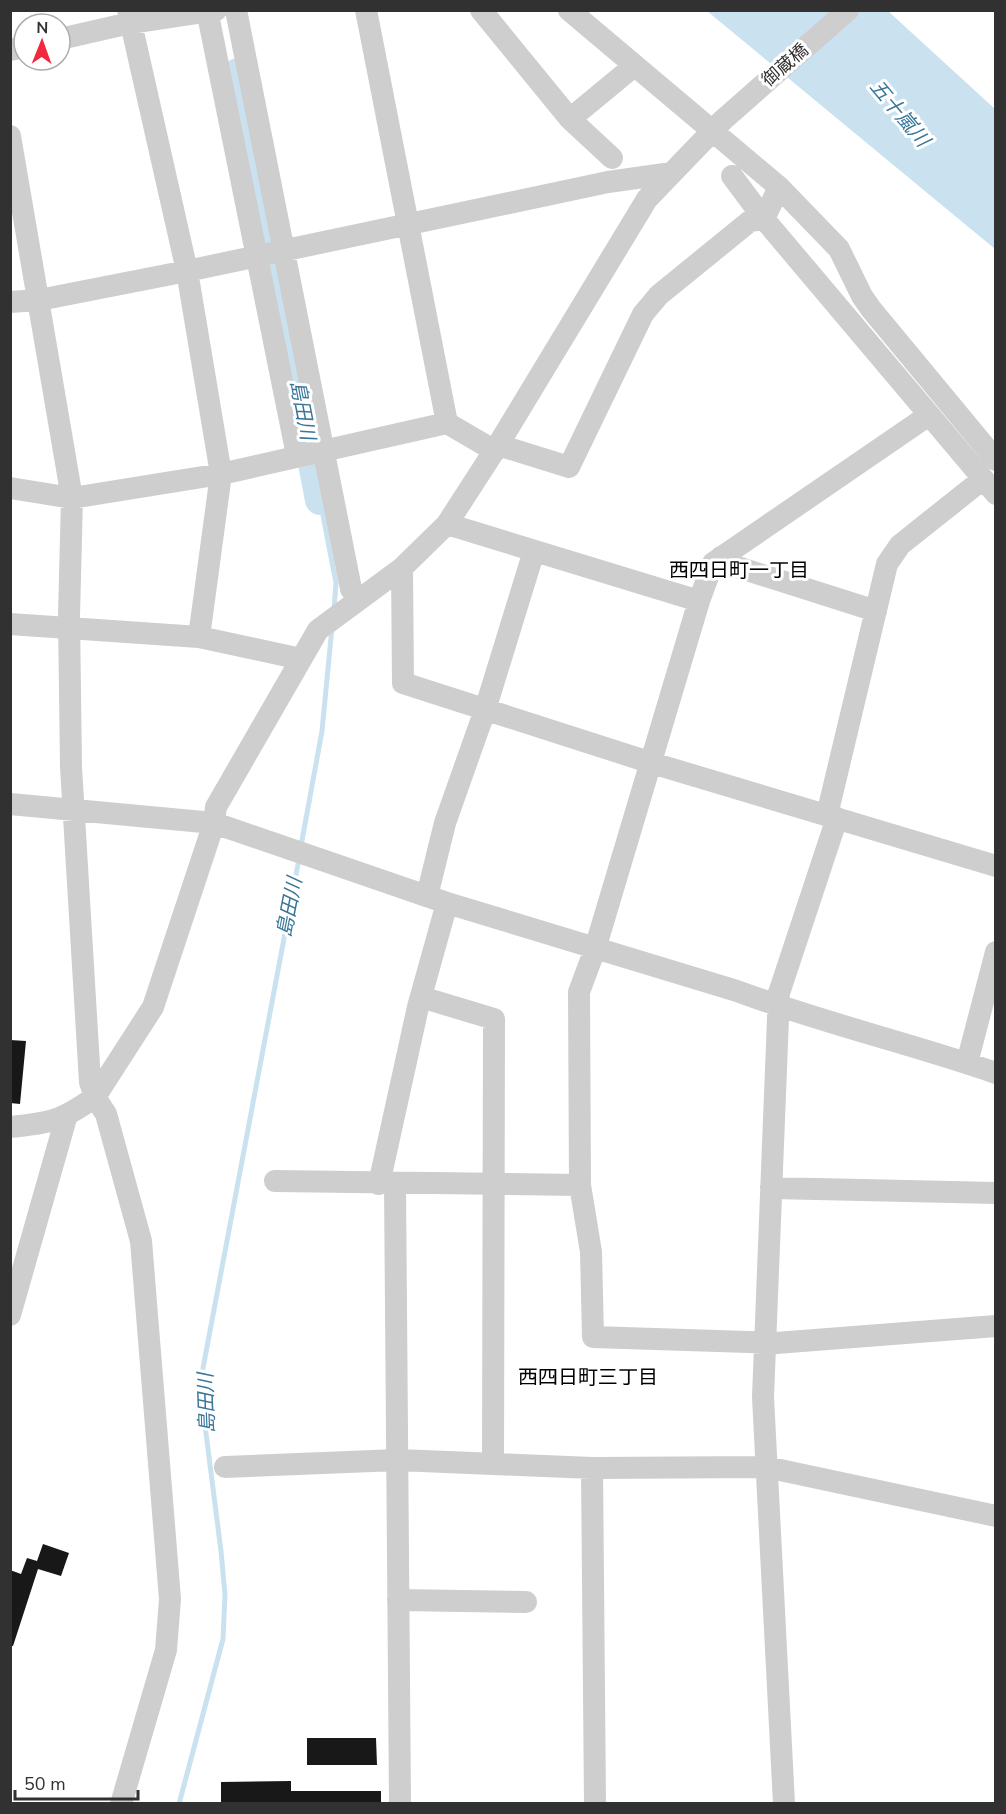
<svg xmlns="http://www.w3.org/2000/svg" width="1006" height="1814" font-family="'Nunito Sans','Noto Sans JP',sans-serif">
<rect width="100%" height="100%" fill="#fff"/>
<!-- water -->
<path fill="#cae2ef" d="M707,11H888L995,109V249Z"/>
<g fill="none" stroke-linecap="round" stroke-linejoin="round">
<!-- stream -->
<path stroke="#cae2ef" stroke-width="5" d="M320,500L336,583L334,609
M301,846L322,731L332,627
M179,1804L223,1639L225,1595L221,1551L201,1394L203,1368L299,859"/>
<!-- river -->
<path stroke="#cae2ef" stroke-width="30" d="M238,73L320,500"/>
</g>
<!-- building -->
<path fill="#181818" d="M10,1040L26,1041L20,1104L10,1103Z
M43,1544L69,1553L61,1576L38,1569L13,1646H10V1570L21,1574L27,1558L37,1561Z
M307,1738H376L377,1765H307Z
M291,1781V1791H381V1803H221V1782Z"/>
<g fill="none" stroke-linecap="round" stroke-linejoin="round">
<!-- minor -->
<path stroke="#cecece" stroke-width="22" d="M128,10L187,271L221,474L199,637
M207,10L297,455
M236,10L351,589L361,598
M366,10L447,423
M481,10L570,119L612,158
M569,10L779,187L839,249L862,296L871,309L996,460
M60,39L130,23L216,10
M10,50L24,47
M570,119L634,66
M10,136L72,498L69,616L71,767L90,1082L95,1097C61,1121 51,1123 10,1127
M732,176L764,219L996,494
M10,302L39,300L187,271L608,182L672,173
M929,415L713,563L699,601L595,949L579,992L580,1185L591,1252L593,1337L776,1343L996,1326
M498,445L569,467L643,314L659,295L750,221L764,219L779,187
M10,488L72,498L221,474L447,423L495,451
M447,524L699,601
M721,557L731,565L876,611
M402,568L403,683L652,763L996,866
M10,624L199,637L301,659
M10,804L214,823L447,903L737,991C822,1023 910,1043 996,1073
M827,815L887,564L900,545L983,479
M427,896L445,823L485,710L534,551
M421,997L494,1019L493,1464
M967,1063L996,952
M275,1181L580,1185
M379,1184L418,1007L447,903
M395,1184L400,1804
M771,1188L996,1193
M10,1315L66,1118
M225,1467L398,1460L592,1468L766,1467L996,1516
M592,1468L595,1804
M398,1600L526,1602
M121,1804L166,1650L170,1599L141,1241L106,1114L95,1097L153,1007L214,823L216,807L318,630L402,568L447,524L498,445L647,199L723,120L848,10
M784,1804L763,1397L779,993L837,818"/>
</g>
<g text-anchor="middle" stroke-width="6" stroke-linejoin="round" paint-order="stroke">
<!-- street labels -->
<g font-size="18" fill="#313131" stroke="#fff">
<text transform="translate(785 65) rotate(-41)" y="6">御蔵橋</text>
</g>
<!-- water labels -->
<g font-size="20" font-style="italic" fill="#38779a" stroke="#fff">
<text transform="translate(900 113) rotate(50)" y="7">五十嵐川</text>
<text transform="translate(303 410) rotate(79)" y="7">島田川</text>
<text transform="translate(289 907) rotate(-79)" y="7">島田川</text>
<text transform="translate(206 1403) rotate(-92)" y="7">島田川</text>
</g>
<!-- neighbourhood labels -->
<g font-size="20" fill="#000" stroke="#fff">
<text x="739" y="577">西四日町一丁目</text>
<text x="588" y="1384">西四日町三丁目</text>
</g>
</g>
<!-- border -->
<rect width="1006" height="1814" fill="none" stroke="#313131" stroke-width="24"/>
<!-- north arrow -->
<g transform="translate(42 42) rotate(1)"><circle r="28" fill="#ffffff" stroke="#adadad" stroke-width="1.5"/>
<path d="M0-4.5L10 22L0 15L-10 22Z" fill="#f2293e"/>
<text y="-9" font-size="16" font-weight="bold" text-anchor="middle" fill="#313131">N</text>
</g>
<!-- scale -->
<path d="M15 1790v9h123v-9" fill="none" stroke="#313131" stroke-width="3"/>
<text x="24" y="1790" font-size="18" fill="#313131" stroke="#ffffff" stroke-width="4.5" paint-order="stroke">50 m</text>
</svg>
